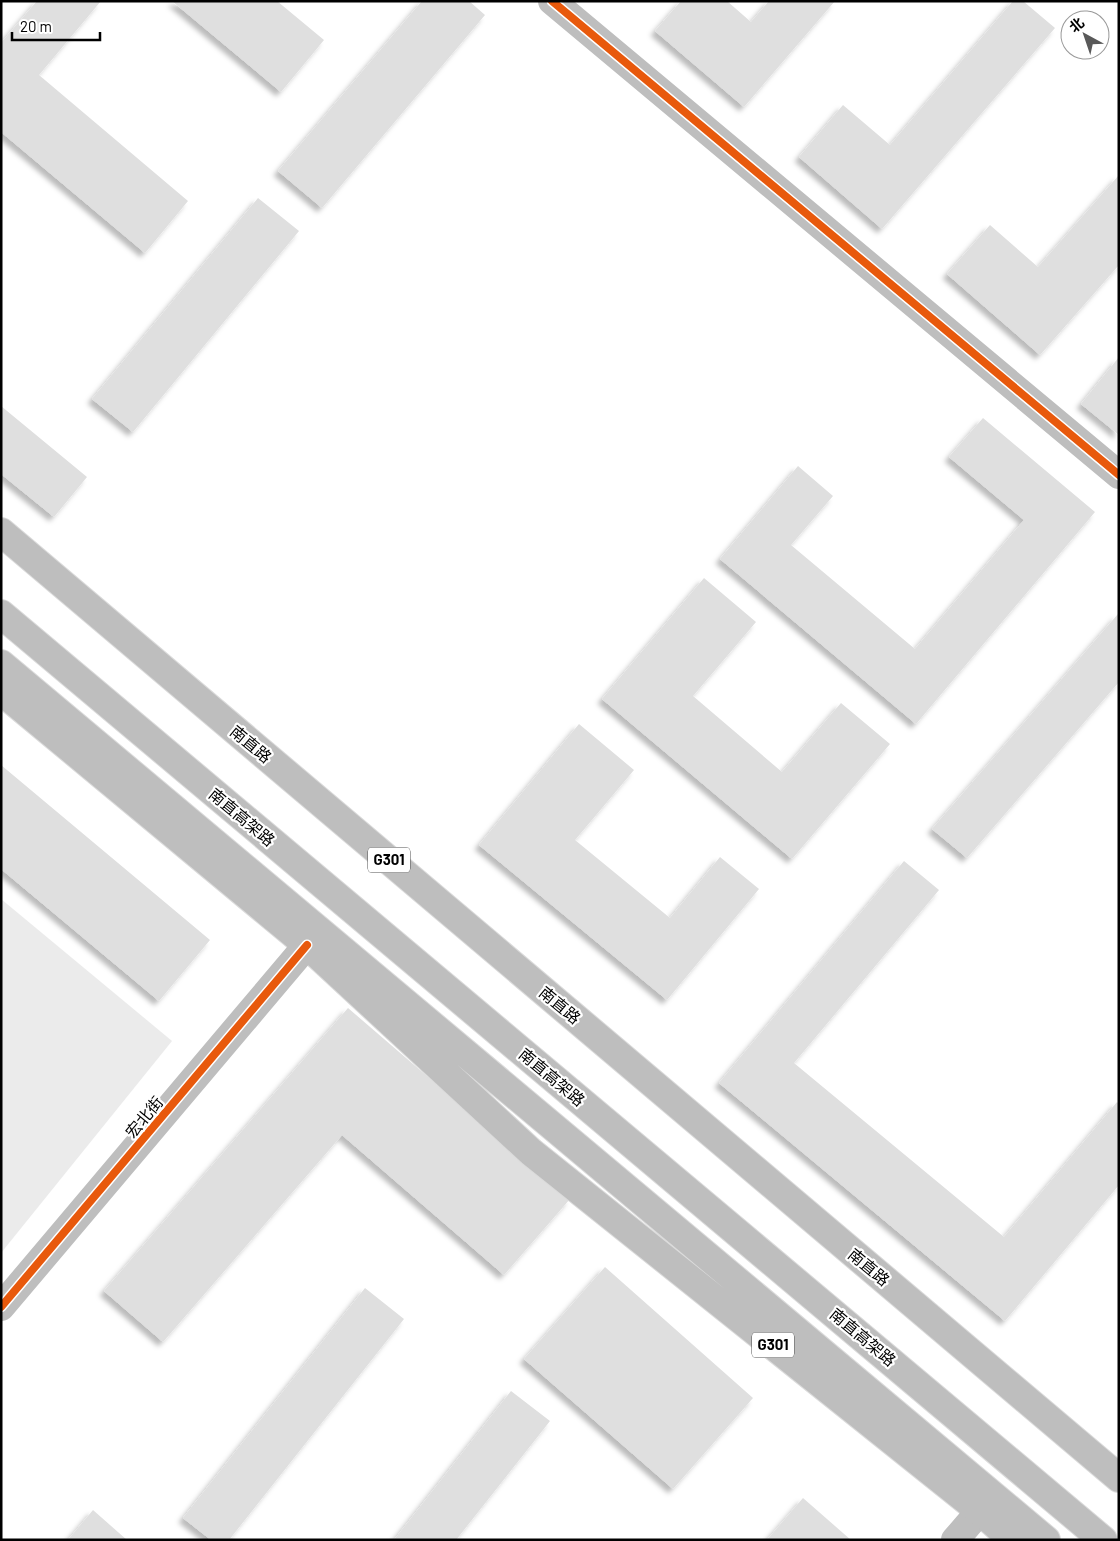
<svg xmlns="http://www.w3.org/2000/svg" width="1120" height="1541" font-family="Barlow,'Noto Sans SC',sans-serif">
<defs>
<filter id="shadow"><feDropShadow dx="-4.5" dy="4.5" stdDeviation="2.5" flood-color="#0004"/></filter>
</defs>
<rect width="100%" height="100%" fill="#fff"/>
<!-- green -->
<path fill="#ebebeb" d="M1,899L172,1041L1,1253Z"/>
<!-- building -->
<path fill="#dfdfdf" filter="url(#shadow)" d="M37,1H101L39,75L188,201L145,253L1,132V43Z
M172,1H277L324,40L281,92Z
M422,1H469L485,15L322,208L278,171Z
M681,1H727L751,22L769,1H835L744,107L655,31Z
M1013,1H1023L1055,28L882,229L799,157L843,105L890,145Z
M1119,175V265L1040,355L947,274L990,225L1038,267Z
M258,198L299,231L133,432L92,399Z
M1119,357V435L1081,404Z
M1,406L87,477L54,517L1,474Z
M983,418L1095,512L916,724L720,559L798,466L833,496L791,545L915,649L1024,520L949,457Z
M704,578L756,622L693,696L782,772L841,703L890,744L792,859L602,699Z
M1118,614L1119,682L967,858L932,829Z
M579,724L634,770L575,840L670,918L720,857L759,889L667,1000L479,845Z
M1,765L210,940L159,1001L1,869Z
M904,861L939,890L794,1063L1004,1237L1117,1102L1119,1104V1185L1005,1321L719,1083Z
M348,1008L570,1199L504,1275L342,1135L163,1342L104,1291Z
M605,1267L753,1398L673,1489L524,1359Z
M365,1288L404,1319L229,1540H211L183,1518Z
M511,1391L550,1421L456,1540H394Z
M803,1498L851,1540H767Z
M93,1510L127,1540H68Z"/>
<g fill="none" stroke-linecap="round" stroke-linejoin="round">
<defs>
<path id="highway" d="M1,532L1119,1478
M1,614L1103,1540
M1,664L1046,1540
M1,691L307,945L531,1152L980,1511L1013,1540"/>
</defs>
<!-- highway casing -->
<use href="#highway" stroke="#dbdbdb" stroke-width="30"/>
<!-- minor -->
<path stroke="#bebebe" stroke-width="28" d="M552,1L1119,475
M1,1307L307,945
M955,1540L980,1511"/>
<!-- highway -->
<use href="#highway" stroke="#bebebe" stroke-width="28"/>
<defs>
<path id="cycleway" d="M552,1L1119,475
M1,1307L307,945"/>
</defs>
<!-- cycleway casing -->
<use href="#cycleway" stroke="#fff" stroke-width="11"/>
<!-- cycleway -->
<use href="#cycleway" stroke="#e8590c" stroke-width="8"/>
</g>
<g text-anchor="middle" stroke-width="4.5" stroke-linejoin="round" paint-order="stroke">
<!-- shield labels -->
<g fill="#fff" stroke="#4c4c4c" stroke-width="1">
<rect x="368" y="847.5" width="42" height="25" rx="4"/>
<rect x="752" y="1332.5" width="42" height="25" rx="4"/>
</g>
<g font-size="15" font-weight="bold" fill="#000">
<text x="389" y="865">G301</text>
<text x="773" y="1350">G301</text>
</g>
<!-- street labels -->
<g font-size="16" fill="#000" stroke="#fff">
<text transform="translate(251 744) rotate(40)" y="6">南直路</text>
<text transform="translate(242 817) rotate(40)" y="6">南直高架路</text>
<text transform="translate(560 1005) rotate(40)" y="6">南直路</text>
<text transform="translate(552 1077) rotate(40)" y="6">南直高架路</text>
<text transform="translate(144 1117) rotate(-50)" y="6">宏北街</text>
<text transform="translate(869 1267) rotate(40)" y="6">南直路</text>
<text transform="translate(863 1337) rotate(40)" y="6">南直高架路</text>
</g>
</g>
<!-- border -->
<rect width="1120" height="1541" fill="none" stroke="#000000" stroke-width="5"/>
<!-- north arrow -->
<g transform="translate(1085 35) rotate(320)"><circle r="24" fill="#ffffff" stroke="#999999"/>
<path d="M0-4L9 19L0 12L-9 19Z" fill="#595959"/>
<text y="-8" font-size="14" font-weight="bold" text-anchor="middle" fill="#000000">北</text>
</g>
<!-- scale -->
<path d="M12 32v8h88v-8" fill="none" stroke="#000000" stroke-width="2.5"/>
<text x="20" y="32" font-size="15" fill="#000000" stroke="#ffffff" stroke-width="4" paint-order="stroke">20 m</text>
</svg>
